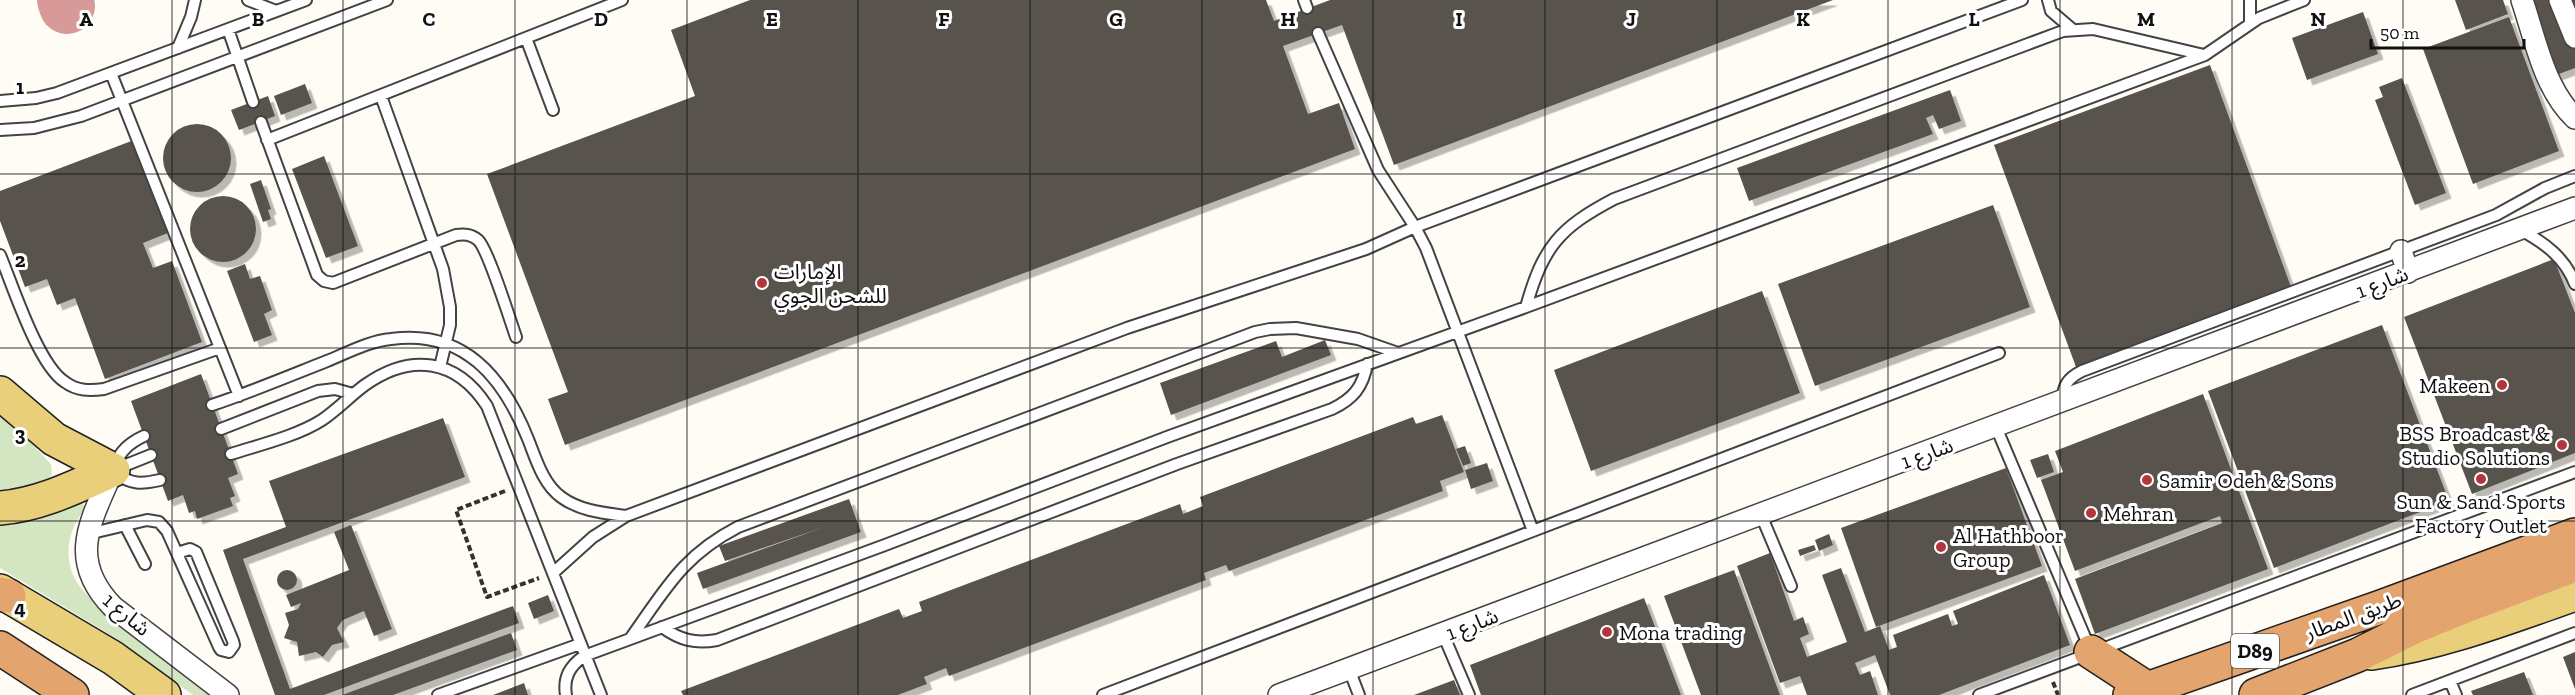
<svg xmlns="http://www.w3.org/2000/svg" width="2575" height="695" viewBox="0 0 2575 695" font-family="'Zilla Slab','Noto Sans Arabic',serif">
<defs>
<filter id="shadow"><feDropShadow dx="5.5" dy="5.5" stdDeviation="0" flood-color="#0004"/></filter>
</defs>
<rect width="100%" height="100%" fill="#fefcf5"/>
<path fill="#d4e6c1" d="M0,411L51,464L52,474L49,479L0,494Z
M81,502L86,508C67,530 62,559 78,584C87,598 103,607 116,617C149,644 184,669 218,695H193L104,631L0,568V522L59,510Z"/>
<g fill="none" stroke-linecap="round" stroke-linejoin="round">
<path stroke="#d89a98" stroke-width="56" d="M65,0L67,6"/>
</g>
<path fill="#58524e" filter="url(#shadow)" d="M750,0H1266L1274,21L1330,0H1833L1394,165L1342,25L1283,46L1308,114L1339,103L1355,149L565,445L548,399L568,392L487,174L695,96L671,30Z
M2455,0H2503L2508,14L2466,30Z
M2517,0H2575V68L2546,79Z
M2363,12L2378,54L2307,80L2292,38Z
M2509,17L2559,151L2473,184L2423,49Z
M2210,65L2291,287L2076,367L1994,145Z
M2402,78L2446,193L2415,205L2375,100L2383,97L2379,87Z
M305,84L312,103L281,115L274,96Z
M1950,90L1961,121L1939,129L1933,115L1926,118L1933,134L1749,201L1737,168Z
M268,96L275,116L239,130L231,110Z
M163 158a34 34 0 1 1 68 0a34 34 0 1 1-68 0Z
M134,140L168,233L143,243L153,268L172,261L202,342L105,379L75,298L57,305L47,279L25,287L0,221V191Z
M324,156L358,246L326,258L292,169Z
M261,180L271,209L268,210L271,219L263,222L250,184Z
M190 229a33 33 0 1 1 66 0a33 33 0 1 1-66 0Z
M1993,205L2030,307L1815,386L1778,284Z
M2554,259L2575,313V453L2472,494L2404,317Z
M245,264L250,279L260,276L272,310L264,314L272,335L254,342L227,271Z
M1762,291L1800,393L1591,471L1554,370Z
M2382,325L2449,501L2274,568L2208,391Z
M1325,340L1331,355L1171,415L1160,383L1276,341L1282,357Z
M201,374L238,474L228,478L235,496L230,498L233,506L197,519L195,511L189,513L183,495L168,501L131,401Z
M2203,394L2268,569L2095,634L2075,579L2222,523L2220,516L2075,571L2041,480L2063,472L2055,451Z
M1442,415L1464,472L1440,481L1443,491L1229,571L1226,565L1204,573L1206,580L949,676L946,668L924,677L927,684L898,695H683L681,691L899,609L903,618L922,611L919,602L1180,504L1183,514L1203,506L1200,497L1413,417L1416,424Z
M443,418L465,477L243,559L290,689L513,606L519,623L324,695H275L223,550L286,527L269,481Z
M1465,446L1471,463L1463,466L1456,449Z
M2048,454L2054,472L2037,478L2030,460Z
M1487,463L1493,481L1471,489L1465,470Z
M2006,468L2042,566L1876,627L1841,528Z
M849,499L861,532L703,589L697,573L827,526L725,561L719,546Z
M351,525L392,629L374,636L364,611L343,620L337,628L344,642L332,645L323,657L316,652L299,656L297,642L284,638L289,625L285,613L298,609L301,603L291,607L286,595L349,570L334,532Z
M1829,534L1833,545L1819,551L1815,540Z
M1814,545L1816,550L1800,556L1798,550Z
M1770,553L1794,621L1803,617L1809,634L1800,638L1807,657L1847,642L1822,575L1841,568L1865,632L1880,626L1889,650L1897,647L1893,635L1948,614L1952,626L1958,624L1953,611L2044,575L2070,645L1939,695H1890L1875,655L1855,663L1860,675L1870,671L1878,695H1807L1800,676L1780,683L1737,566Z
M1734,570L1780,695H1701L1664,596Z
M277 580a10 10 0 1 1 20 0a10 10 0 1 1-20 0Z
M548,595L554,611L534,619L528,603Z
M1644,598L1681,695H1481L1470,665Z
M511,633L517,650L393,695H342Z
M2575,652V689L2563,657Z
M2524,672L2533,695H2473L2471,691Z
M1454,680L1460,695H1414Z
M524,683L528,695H493Z"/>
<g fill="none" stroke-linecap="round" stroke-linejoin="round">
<g stroke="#434343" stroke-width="14">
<path id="lane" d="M248,0L276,11
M1304,0L1307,8
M2048,0L2051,11L2072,29
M2250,23V0
M228,29L253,102
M1318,33L1378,170L1415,227L1426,248L1533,531
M526,38L553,110
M178,48L191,17L195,0
M111,73L239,396
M381,96L443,269L450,307V325L440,367
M0,101L36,98L57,93L306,0
M261,122L317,275L324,281L333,283L456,235C464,234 471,234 478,240C488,249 510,320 516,337
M0,130L34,128L81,116L387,0
M267,140L622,0
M2521,230C2545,243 2565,258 2575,284
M0,255C13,286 38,365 65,382C77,391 90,391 104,389L220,348
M1526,307C1543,247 1559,228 1614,199L2028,44L2063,31L2093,29L2204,55
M2063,402C2062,386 2068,378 2082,371L2496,215L2545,188L2575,176
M212,405C251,392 289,376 327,361C347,353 369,341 391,339C464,329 503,377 528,439C536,459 543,484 561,497C580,511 604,513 626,516
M1996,427L2090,649
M221,429L318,391L335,389L353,394
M231,454C259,445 297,436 322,420C337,410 350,396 365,385C410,353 456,358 487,406L601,695
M114,467C120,451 129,443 144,436
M116,469L151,455
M116,473C131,485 142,484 160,480
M1761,515L1791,586
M125,525L145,564
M88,534L147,520L159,522L167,531L219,647L221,650L229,652L234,645L233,641L196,552L190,549L177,553
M553,573L593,537L626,516L1127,328L1366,249L1415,227L2022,0
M662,627C680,640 695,644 717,640L1177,464L1332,409C1353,399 1363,387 1367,364
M1443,634L1469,695
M630,639C665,590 682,556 738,527L1255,332L1270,329L1296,328L1358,339L1398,353
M1349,669L1359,695
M2450,681L2456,695
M438,695L580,644
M566,695C563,677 570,666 584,656L885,545L1167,437L1526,307L2205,55L2259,18L2304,0
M1103,695L1999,353
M1979,695L2575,472
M2412,695L2575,633"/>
</g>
<g stroke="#434343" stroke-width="24">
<path id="street" d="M2522,0C2535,38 2544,89 2575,118
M2560,0L2575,37
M2401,251L2408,272
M113,470C90,522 67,560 113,607L228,695
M1279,695L2575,208"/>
</g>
<g stroke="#212121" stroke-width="36">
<path id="primary" d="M0,393L54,439L113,470
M0,508C40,505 77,486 113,470
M0,591L113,658L164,695
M2372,653C2442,643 2509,617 2575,594"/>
</g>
<g stroke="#212121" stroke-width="36">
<path id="highway" d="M0,594L9,596
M0,648L72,695
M2091,652L2148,689
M2130,695L2381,607L2575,535
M2256,695L2358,655L2414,627L2468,605L2575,565"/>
</g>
<path stroke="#323232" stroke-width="4" stroke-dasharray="6 3" stroke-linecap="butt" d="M505,491L456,510L487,597L539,578
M2053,682L2058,695"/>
<use href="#lane" stroke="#fff" stroke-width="10"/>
<use href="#street" stroke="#fff" stroke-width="21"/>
<use href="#primary" stroke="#e9cf7a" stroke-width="33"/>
<use href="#highway" stroke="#e4a46d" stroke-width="33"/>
</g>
<path fill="none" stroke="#101010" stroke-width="1.5" stroke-opacity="0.55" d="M172,0V695M343,0V695M515,0V695M687,0V695M858,0V695M1030,0V695M1202,0V695M1373,0V695M1545,0V695M1717,0V695M1888,0V695M2060,0V695M2232,0V695M2403,0V695M0,174H2575M0,348H2575M0,521H2575"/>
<g fill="#b2373c" stroke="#fff" stroke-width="2">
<circle cx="762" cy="283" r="6"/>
<circle cx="2502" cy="385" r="6"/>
<circle cx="2562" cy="445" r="6"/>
<circle cx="2481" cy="479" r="6"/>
<circle cx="2147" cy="480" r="6"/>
<circle cx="2091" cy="513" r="6"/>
<circle cx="1941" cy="547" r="6"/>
<circle cx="1607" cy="632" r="6"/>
</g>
<g text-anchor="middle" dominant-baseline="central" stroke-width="6" stroke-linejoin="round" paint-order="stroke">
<rect fill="#fff" stroke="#585858" stroke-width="1.5" x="2231" y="634" width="48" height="34" rx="4.5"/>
<g font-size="20" font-weight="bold" fill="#101010">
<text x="2255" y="651">D89</text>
</g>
<g font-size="21" fill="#101010" stroke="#fff" text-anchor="start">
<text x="774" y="271">الإمارات<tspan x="774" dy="24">للشحن الجوي</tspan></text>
<text x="2490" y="385" text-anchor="end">Makeen</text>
<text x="2550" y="433" text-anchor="end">BSS Broadcast &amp;<tspan x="2550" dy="24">Studio Solutions</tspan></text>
<text x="2159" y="480">Samir Odeh &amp; Sons</text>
<text x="2481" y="501" text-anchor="middle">Sun &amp; Sand Sports<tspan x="2481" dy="24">Factory Outlet</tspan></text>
<text x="2103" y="513">Mehran</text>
<text x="1953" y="535">Al Hathboor<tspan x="1953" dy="24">Group</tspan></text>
<text x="1619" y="632">Mona trading</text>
</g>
<g font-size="21" fill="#101010" stroke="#fff">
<text transform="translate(2382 282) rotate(-21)">شارع 1</text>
<text transform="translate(1927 453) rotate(-20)">شارع 1</text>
<text transform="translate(127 614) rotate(40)">شارع 1</text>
<text transform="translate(2353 616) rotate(-20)">طريق المطار</text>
<text transform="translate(1472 624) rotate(-21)">شارع 1</text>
</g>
</g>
<g font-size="20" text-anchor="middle" font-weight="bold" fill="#101010" stroke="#fff" stroke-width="6" stroke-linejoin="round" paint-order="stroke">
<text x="86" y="26">A</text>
<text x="258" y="26">B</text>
<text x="429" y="26">C</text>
<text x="601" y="26">D</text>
<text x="772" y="26">E</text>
<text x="944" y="26">F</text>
<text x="1116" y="26">G</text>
<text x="1288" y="26">H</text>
<text x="1459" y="26">I</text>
<text x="1631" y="26">J</text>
<text x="1803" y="26">K</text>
<text x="1974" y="26">L</text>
<text x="2146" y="26">M</text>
<text x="2318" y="26">N</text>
<text x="20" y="94">1</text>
<text x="20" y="267">2</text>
<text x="20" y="441">3</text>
<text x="20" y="615">4</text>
</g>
<path d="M2371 39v9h153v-9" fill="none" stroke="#101010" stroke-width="3"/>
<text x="2380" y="39" font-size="18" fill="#101010" stroke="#ffffff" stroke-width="4.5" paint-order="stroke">50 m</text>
</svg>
